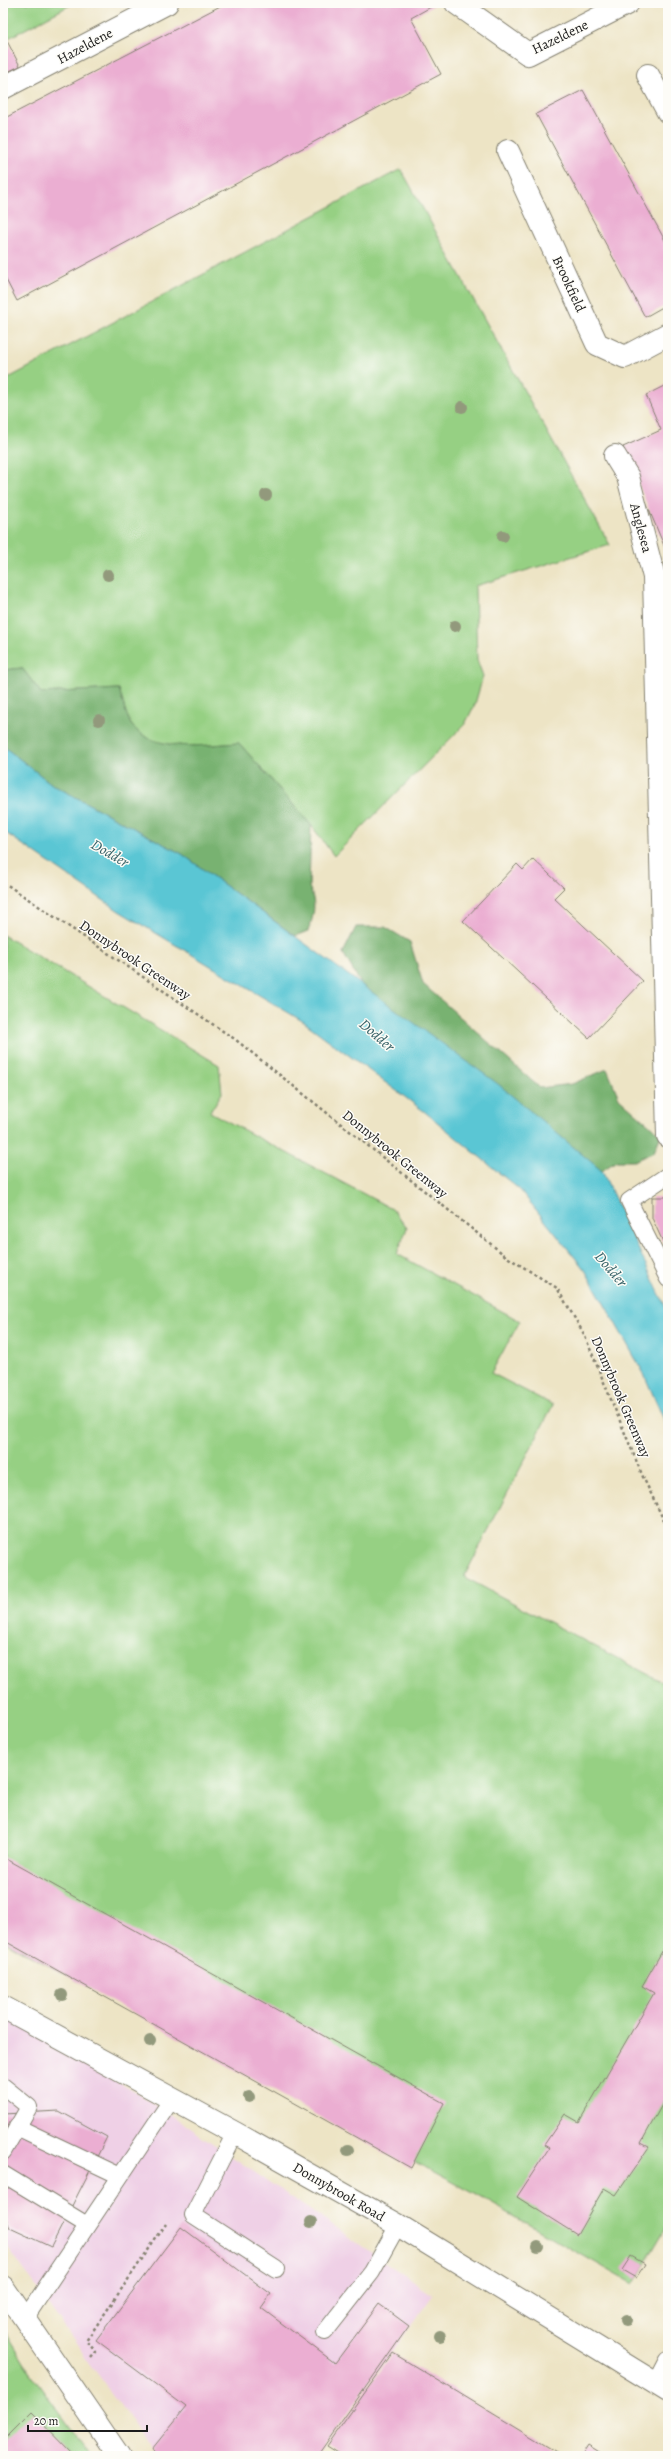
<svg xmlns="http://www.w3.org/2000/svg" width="671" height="2459" viewBox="0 0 671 2459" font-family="Alegreya,serif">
<rect width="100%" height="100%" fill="#fdfcf7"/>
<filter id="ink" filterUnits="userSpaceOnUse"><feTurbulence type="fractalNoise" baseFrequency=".025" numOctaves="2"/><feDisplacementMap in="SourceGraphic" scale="8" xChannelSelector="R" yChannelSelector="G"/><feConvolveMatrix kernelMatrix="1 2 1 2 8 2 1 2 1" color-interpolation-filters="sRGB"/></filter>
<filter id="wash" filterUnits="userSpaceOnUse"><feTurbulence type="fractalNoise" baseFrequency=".012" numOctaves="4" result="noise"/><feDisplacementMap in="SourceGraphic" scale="16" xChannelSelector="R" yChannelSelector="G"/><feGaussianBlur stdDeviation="0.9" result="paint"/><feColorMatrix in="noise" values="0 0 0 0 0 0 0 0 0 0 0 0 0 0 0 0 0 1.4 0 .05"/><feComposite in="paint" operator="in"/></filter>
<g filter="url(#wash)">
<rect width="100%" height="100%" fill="#ede4c5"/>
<path fill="#efd0e6" d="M3,2015L157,2105L433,2295L317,2456H156L72,2338L3,2240Z"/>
<path fill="#96d083" stroke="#597650" d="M3,3H74L3,41Z
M401,169L610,545L475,586L477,660L483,676L475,704L465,724L334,856L311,825L239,743C207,745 157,753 133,727C127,721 122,698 119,689L41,693L22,668L3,670V381Z
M3,935L219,1065L222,1093L210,1112L392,1209L407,1228L397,1254L520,1321L491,1373L553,1405L464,1577L668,1685V2224L633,2284L475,2194L3,1941Z
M3,2328L28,2369L91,2456H3Z"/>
<path fill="#78b271" stroke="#4a6746" d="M22,668L41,693L119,689C122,698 127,721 133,727C157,753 207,745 239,743L311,825L309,887C317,903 314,916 308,931L295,936L182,854L53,785L3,746V670Z
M356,927H385L410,942L423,984L540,1088L572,1084L607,1069L619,1098L661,1135L654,1152L634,1161H616L602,1171L584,1173L430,1046L361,984L343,953Z"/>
<path fill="#5ac6d4" stroke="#3b7178" d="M3,746L53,785L182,854L498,1084L602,1171L668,1312V1429L643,1372L585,1270L520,1190L425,1112L304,1022L119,911L3,831Z"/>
<g id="blocks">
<path fill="#ebaed2" d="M226,3H438L411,18L441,74L17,301L3,274V119Z
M6,39L20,66L3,74V41Z
M583,90L668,246V304L645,317L536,114Z
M668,384V577H667L665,548L623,447L661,430L646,395Z
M533,859L564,888L554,898L643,981L589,1038L463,921L517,864L523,870Z
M652,1197H668V1244H664L652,1218Z
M3,1857L444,2103L411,2168L3,1940Z
M668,1941V2094L641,2143L649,2147L616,2195L604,2188L577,2235L517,2197L549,2148L544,2145L565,2114L579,2122L654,1993L642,1986Z
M59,2111L107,2137L51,2247L10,2228L3,2211V2114Z
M181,2227L271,2294L261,2308L335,2363L379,2304L409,2326L317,2456H156L152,2449L186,2407L96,2340Z
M631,2256L645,2264L636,2278L622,2270Z
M393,2353L563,2456H343L327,2446Z
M32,2412L75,2456H3V2441Z
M589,2445L607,2456H582Z"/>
</g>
</g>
<g filter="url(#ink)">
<use href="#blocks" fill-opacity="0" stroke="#848070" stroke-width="1"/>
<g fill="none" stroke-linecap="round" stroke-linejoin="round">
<g stroke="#848070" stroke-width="18">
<path id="lane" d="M668,1175L629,1201L668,1279
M3,2086L29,2107L3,2152
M17,2127L120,2176
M235,2133L193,2215L276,2269
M3,2174L87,2225
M24,2320L172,2099
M325,2332L372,2272L398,2225
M656,2383L668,2360"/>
</g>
<g stroke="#848070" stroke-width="24">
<path id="street" d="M456,3L528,54L628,3
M648,75L668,112
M3,88L167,3
M508,151L597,344L625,357L668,334
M615,456L628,477L654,577L668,1136
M3,2287L119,2456"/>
</g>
<g stroke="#848070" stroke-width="24">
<path id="secondary" d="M3,2007L235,2133L398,2225L668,2391"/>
</g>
<path stroke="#848070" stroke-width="2.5" stroke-dasharray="3 3" stroke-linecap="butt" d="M3,882L236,1040L507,1257L557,1288L584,1334L643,1477L668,1529
M91,2358L96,2352L86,2341L166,2224"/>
<use href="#lane" stroke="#fff" stroke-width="16"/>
<use href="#street" stroke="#fff" stroke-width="22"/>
<use href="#secondary" stroke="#fff" stroke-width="22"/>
</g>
<g fill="#92997c">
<circle cx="462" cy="407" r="6"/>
<circle cx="266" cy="495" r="6"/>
<circle cx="503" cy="536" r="6"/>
<circle cx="108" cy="575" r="6"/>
<circle cx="455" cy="626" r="6"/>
<circle cx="99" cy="720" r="6"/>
<circle cx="62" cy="1995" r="6"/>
<circle cx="150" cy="2041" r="6"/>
<circle cx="249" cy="2097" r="6"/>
<circle cx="348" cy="2150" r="6"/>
<circle cx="311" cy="2222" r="6"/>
<circle cx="538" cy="2247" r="6"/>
<circle cx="626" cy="2320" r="6"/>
<circle cx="440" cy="2336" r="6"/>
</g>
</g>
<g text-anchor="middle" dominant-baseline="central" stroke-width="3" stroke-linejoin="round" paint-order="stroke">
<g font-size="14" fill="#1c1c1c" stroke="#fdfcf7">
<text transform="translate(560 37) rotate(-26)">Hazeldene</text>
<text transform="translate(85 46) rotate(-28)">Hazeldene</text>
<text transform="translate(569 284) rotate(65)">Brookfield</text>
<text transform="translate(641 528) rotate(75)">Anglesea</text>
<text transform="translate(135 960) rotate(34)">Donnybrook Greenway</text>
<text transform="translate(395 1154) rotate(39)">Donnybrook Greenway</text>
<text transform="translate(621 1397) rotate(67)">Donnybrook Greenway</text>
<text transform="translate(339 2192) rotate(30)">Donnybrook Road</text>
</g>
<g font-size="15" font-style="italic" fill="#356066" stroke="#fdfcf7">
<text transform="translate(110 853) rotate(30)">Dodder</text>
<text transform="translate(377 1035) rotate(41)">Dodder</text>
<text transform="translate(611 1269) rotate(50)">Dodder</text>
</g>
</g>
<rect width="671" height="2459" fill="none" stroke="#fdfcf7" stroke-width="16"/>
<path d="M28 2425v6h119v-6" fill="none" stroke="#1c1c1c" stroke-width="2"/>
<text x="34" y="2425" font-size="12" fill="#1c1c1c" stroke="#fdfcf7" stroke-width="3" paint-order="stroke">20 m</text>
</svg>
